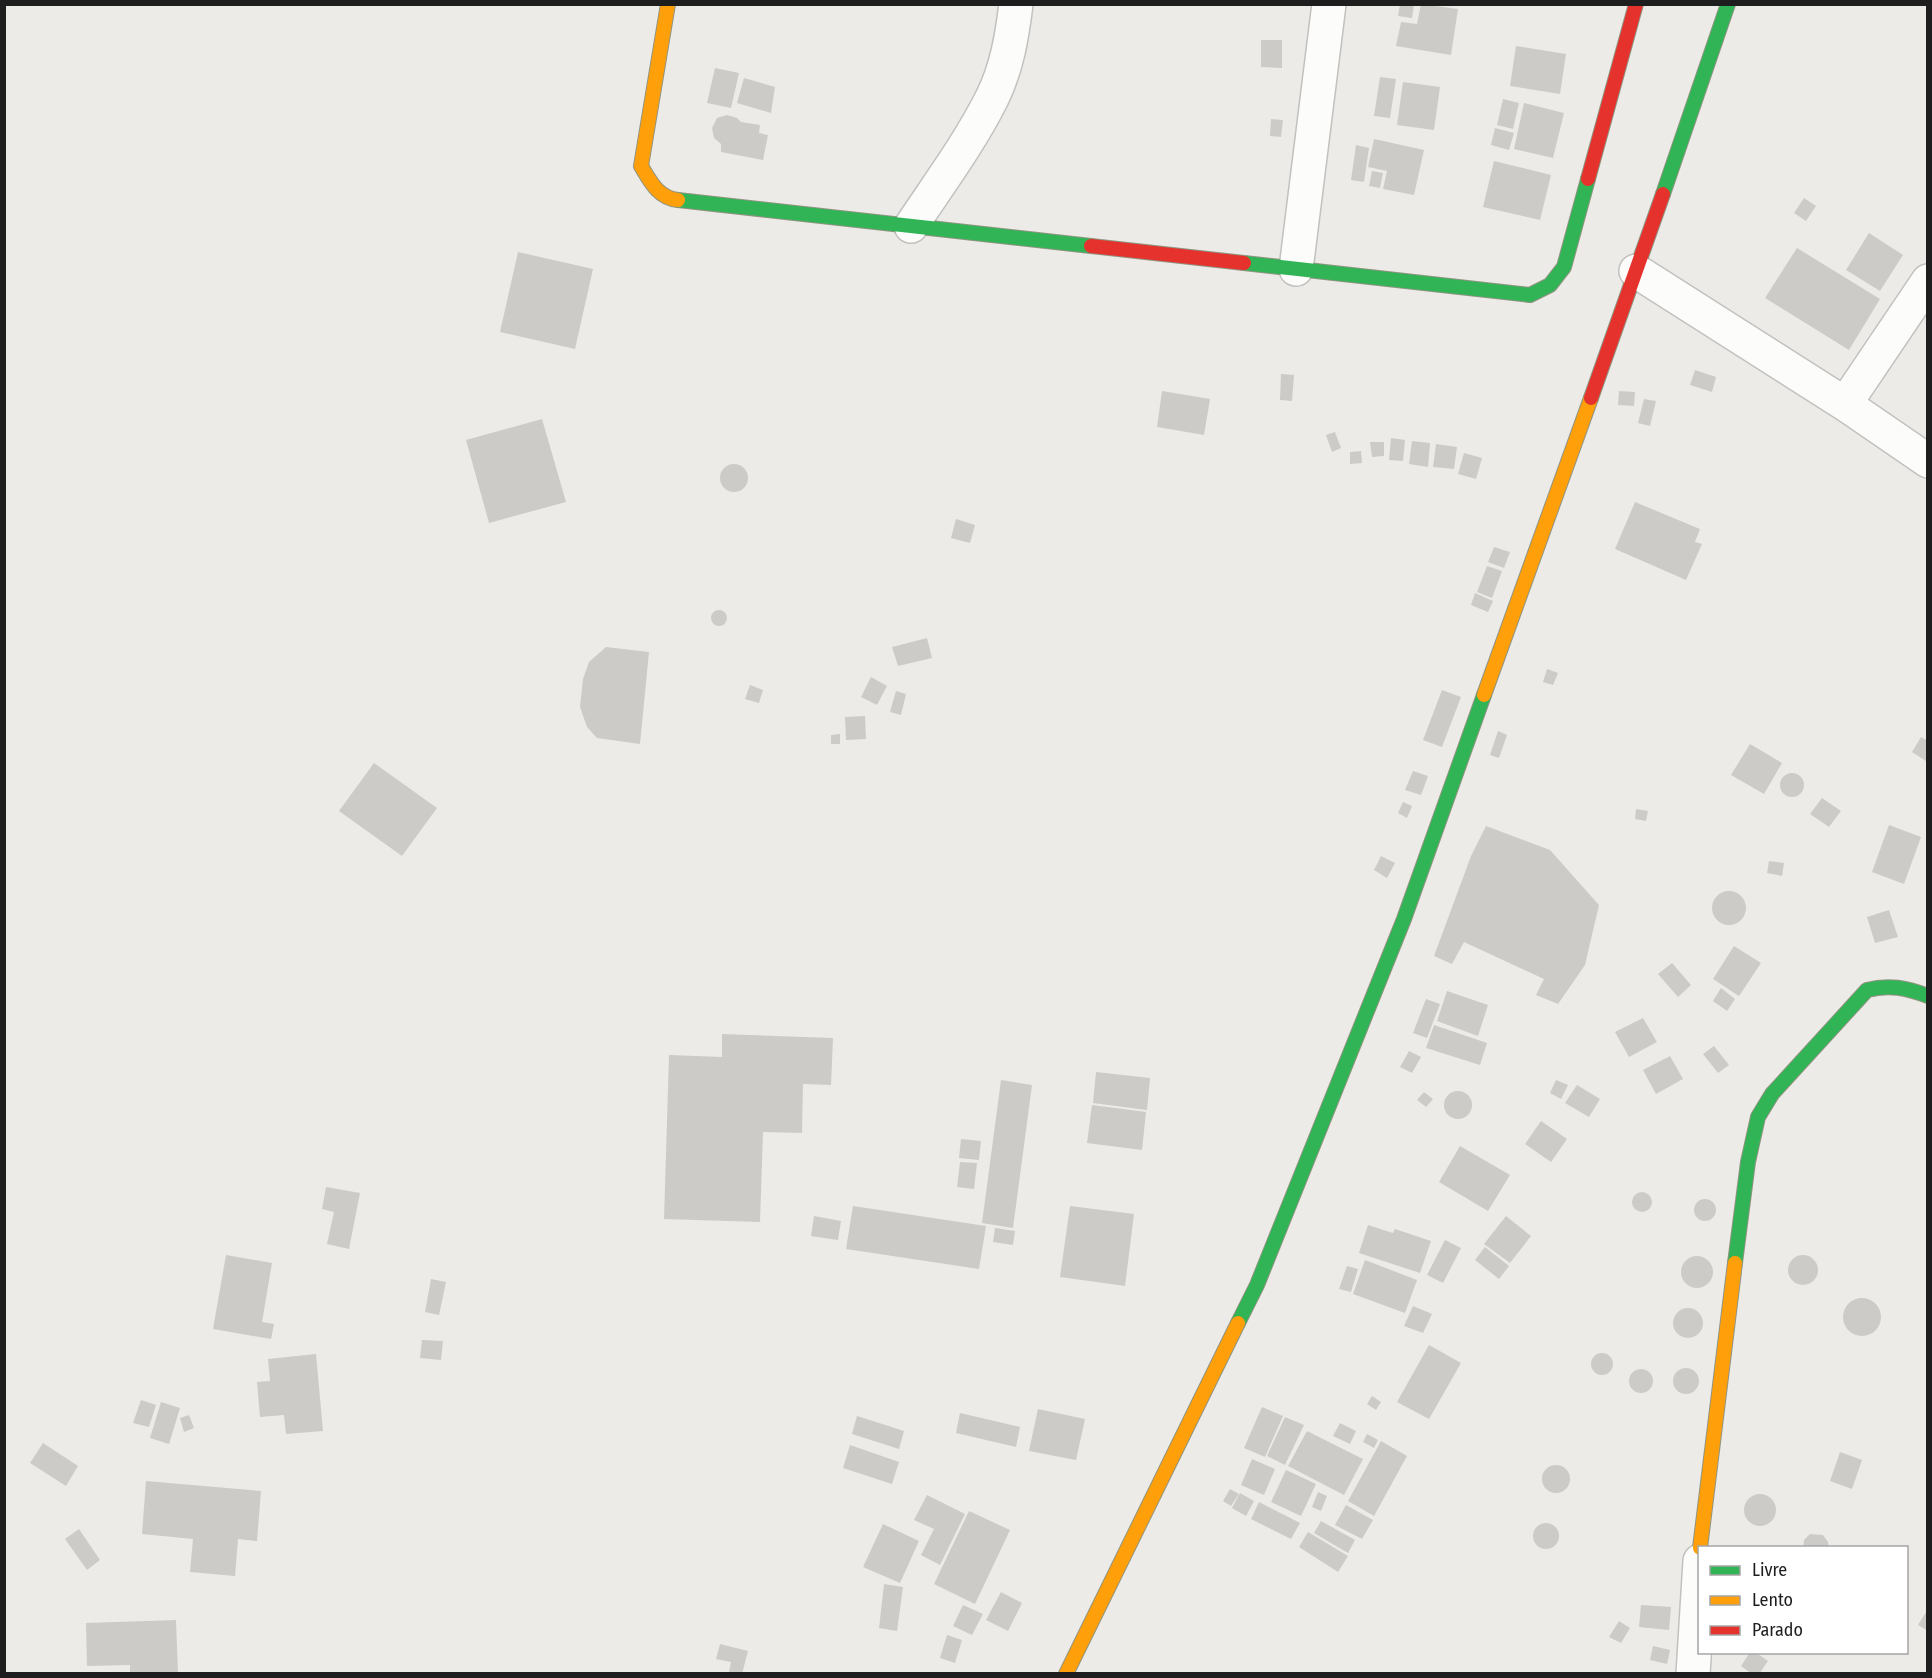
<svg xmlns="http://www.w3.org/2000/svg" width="1932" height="1678" viewBox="0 0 1932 1678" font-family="'Fira Sans Condensed',sans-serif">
<rect width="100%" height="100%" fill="#ecebe7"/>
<path fill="#cdcbc8" d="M1400,4H1414L1412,18L1398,16Z
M1421,4L1458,9L1451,55L1396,46L1401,22L1417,24Z
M1261,40H1282V68L1261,67Z
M1516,46L1566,54L1560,94L1510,86Z
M715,68L739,73L731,108L707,103Z
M1380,77L1396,79L1390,118L1374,116Z
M744,78L775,87L771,113L737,103Z
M1403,82L1440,87L1434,130L1397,125Z
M1503,99L1519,103L1513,129L1497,125Z
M1524,103L1564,113L1553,158L1514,149Z
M727,115L737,118L741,122L760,125L759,133L768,135L763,160L721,152V144L714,138L712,128L717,118Z
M1271,119L1283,120L1281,137L1270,136Z
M1495,128L1514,133L1509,150L1491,145Z
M1374,139L1424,150L1414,195L1383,189L1387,171L1368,167Z
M1356,145L1369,148L1364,182L1351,180Z
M1494,161L1551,175L1540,220L1483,207Z
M1372,171L1383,173L1380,188L1369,186Z
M1804,198L1816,206L1806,221L1794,213Z
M1869,233L1903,255L1880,291L1846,270Z
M1797,248L1880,299L1849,350L1765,298Z
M518,252L593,269L575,349L500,332Z
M1695,370L1716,377L1712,392L1690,385Z
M1281,374L1294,375L1292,401L1280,400Z
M1162,391L1210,399L1204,435L1157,427Z
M1619,391L1635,392L1634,406L1618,405Z
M1644,399L1656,401L1650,426L1638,423Z
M542,419L566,502L489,523L466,440Z
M1335,432L1341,448L1332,452L1326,435Z
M1391,438L1405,440L1403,461L1389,460Z
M1412,441L1430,443L1428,467L1409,464Z
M1370,442H1384V456L1372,457Z
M1436,444L1457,447L1454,469L1433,467Z
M1361,451L1362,463L1350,464V452Z
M1464,453L1482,458L1476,479L1458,474Z
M720 478a14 14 0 1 1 28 0a14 14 0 1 1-28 0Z
M1635,502L1700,529L1695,542L1702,544L1686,580L1615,549Z
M956,519L975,525L970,543L951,538Z
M1494,547L1510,552L1504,568L1488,562Z
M1487,566L1502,571L1492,598L1477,592Z
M1475,593L1493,601L1488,612L1471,605Z
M711 618a8 8 0 1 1 16 0a8 8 0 1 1-16 0Z
M927,638L932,658L898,666L892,647Z
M606,647L649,652L640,744L597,738L587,727L580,707L583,679L589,662Z
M1547,669L1558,673L1553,685L1543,682Z
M871,677L887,686L877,705L861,697Z
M750,685L763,690L759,703L745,699Z
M1442,690L1461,697L1442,747L1423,740Z
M896,691L906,694L901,715L890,712Z
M865,716L866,739L846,740L845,717Z
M1498,731L1507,735L1499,758L1490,755Z
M840,734V744H831V735Z
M1921,737L1928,741L1926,761L1912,752Z
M1750,744L1782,763L1764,794L1731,775Z
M374,763L437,808L402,856L339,811Z
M1413,771L1428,776L1421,795L1405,790Z
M1780 785a12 12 0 1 1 24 0a12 12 0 1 1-24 0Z
M1822,798L1841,811L1829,827L1810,814Z
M1403,802L1412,806L1407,818L1398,813Z
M1636,809L1648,811L1646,821L1635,819Z
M1889,825L1921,837L1904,884L1872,872Z
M1486,826L1550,850L1599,905L1585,965L1558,1004L1536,995L1544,979L1464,942L1452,964L1434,956L1471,856Z
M1381,856L1395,863L1387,878L1374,870Z
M1769,861L1784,863L1782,876L1767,873Z
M1712 908a17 17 0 1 1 34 0a17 17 0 1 1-34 0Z
M1889,910L1898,937L1875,943L1867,917Z
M1734,946L1761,963L1739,996L1713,979Z
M1672,963L1691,985L1678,997L1658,974Z
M1721,988L1735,999L1727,1011L1713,1001Z
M1447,991L1488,1005L1478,1036L1437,1021Z
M1426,999L1440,1004L1427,1038L1413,1033Z
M1643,1018L1657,1042L1629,1057L1615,1032Z
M1434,1025L1487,1043L1480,1065L1426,1048Z
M722,1034L833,1038L831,1085L803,1084L802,1133L763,1132L760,1222L664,1219L669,1055L722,1057Z
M1714,1046L1729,1065L1718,1073L1703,1054Z
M1409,1051L1421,1057L1412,1073L1400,1067Z
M1670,1056L1683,1079L1656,1094L1643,1070Z
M1096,1072L1150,1078L1147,1110L1093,1103Z
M1001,1080L1032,1085L1013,1228L982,1223Z
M1556,1080L1568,1085L1561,1099L1550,1093Z
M1577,1085L1600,1099L1589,1117L1565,1103Z
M1444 1105a14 14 0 1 1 28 0a14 14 0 1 1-28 0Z
M1424,1092L1433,1099L1426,1107L1417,1100Z
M1092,1105L1146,1112L1142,1150L1087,1143Z
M1541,1121L1567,1139L1551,1162L1525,1144Z
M961,1139L981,1141L979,1160L959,1158Z
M1460,1146L1510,1175L1488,1211L1439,1182Z
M960,1162L977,1163L974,1189L957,1187Z
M326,1187L360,1193L349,1249L327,1244L334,1212L322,1209Z
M1632 1202a10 10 0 1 1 20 0a10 10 0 1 1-20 0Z
M1694 1210a11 11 0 1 1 22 0a11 11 0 1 1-22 0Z
M853,1206L986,1226L979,1269L846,1249Z
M1070,1206L1134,1214L1125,1286L1060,1277Z
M814,1216L841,1221L838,1240L811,1236Z
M1506,1216L1531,1236L1510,1263L1484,1244Z
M1368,1225L1393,1233L1395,1229L1431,1241L1420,1273L1359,1253Z
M995,1228L1015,1231L1013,1245L993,1242Z
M1445,1240L1461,1248L1443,1283L1427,1275Z
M1485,1247L1509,1266L1499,1279L1475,1260Z
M1788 1270a15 15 0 1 1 30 0a15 15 0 1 1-30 0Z
M226,1255L272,1263L262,1322L274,1324L271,1339L213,1329Z
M1681 1272a16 16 0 1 1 32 0a16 16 0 1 1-32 0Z
M1365,1260L1417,1280L1405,1313L1353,1294Z
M1347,1266L1358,1269L1351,1292L1339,1289Z
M431,1279L446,1282L439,1315L425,1312Z
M1843 1317a19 19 0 1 1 38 0a19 19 0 1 1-38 0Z
M1413,1306L1432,1314L1423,1333L1404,1326Z
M1673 1323a15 15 0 1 1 30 0a15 15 0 1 1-30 0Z
M422,1340L443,1341L441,1360L420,1358Z
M1429,1345L1461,1363L1429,1419L1397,1402Z
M1591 1364a11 11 0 1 1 22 0a11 11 0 1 1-22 0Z
M316,1354L323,1431L286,1434L284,1415L260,1417L257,1382L270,1381L268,1359Z
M1673 1381a13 13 0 1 1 26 0a13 13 0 1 1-26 0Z
M1629 1381a12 12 0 1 1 24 0a12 12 0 1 1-24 0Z
M1372,1396L1381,1402L1376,1410L1367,1404Z
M141,1400L156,1405L149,1427L133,1423Z
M161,1402L180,1408L169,1444L150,1438Z
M1262,1407L1283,1416L1265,1457L1244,1448Z
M1038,1409L1085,1419L1076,1460L1029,1451Z
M960,1413L1020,1427L1016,1447L956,1433Z
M189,1415L194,1428L184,1432L180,1418Z
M857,1416L904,1431L899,1449L852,1434Z
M1285,1417L1304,1425L1285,1465L1267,1456Z
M1340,1423L1356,1431L1350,1444L1333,1436Z
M1307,1431L1363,1459L1344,1495L1288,1466Z
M1367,1434L1378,1440L1374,1448L1363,1442Z
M1381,1441L1407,1456L1374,1516L1348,1501Z
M43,1443L78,1466L66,1486L30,1463Z
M850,1445L899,1462L892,1484L843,1468Z
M1840,1452L1862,1460L1852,1489L1830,1481Z
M1252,1459L1275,1469L1264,1495L1241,1485Z
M1542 1479a14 14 0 1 1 28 0a14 14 0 1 1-28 0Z
M1286,1470L1316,1484L1301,1516L1271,1502Z
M146,1481L261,1491L257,1541L238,1539L235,1576L190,1572L193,1539L142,1534Z
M1230,1489L1239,1494L1231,1506L1223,1501Z
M1318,1492L1327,1496L1321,1511L1312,1507Z
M1240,1493L1254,1501L1246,1516L1232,1508Z
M1744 1510a16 16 0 1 1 32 0a16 16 0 1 1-32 0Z
M927,1495L965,1514L940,1565L921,1555L934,1529L914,1520Z
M1259,1502L1300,1523L1291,1539L1251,1519Z
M1346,1505L1373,1520L1362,1539L1335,1525Z
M969,1511L1010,1530L975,1604L934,1584Z
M1321,1521L1355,1540L1348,1553L1314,1533Z
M1533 1536a13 13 0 1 1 26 0a13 13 0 1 1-26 0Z
M883,1524L919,1541L900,1583L863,1567Z
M79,1529L100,1560L87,1570L65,1539Z
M1308,1532L1348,1556L1338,1572L1299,1547Z
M1810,1534L1823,1535L1828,1542L1829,1548H1803L1804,1540Z
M884,1584L903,1587L897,1631L879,1628Z
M1001,1592L1022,1603L1008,1631L986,1620Z
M963,1605L983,1614L972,1635L953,1626Z
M1641,1605L1671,1607L1669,1630L1639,1627Z
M1928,1609V1631L1918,1625Z
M176,1620L178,1674H130V1665L87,1666L86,1623Z
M1619,1621L1630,1628L1621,1643L1609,1637Z
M947,1635L962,1640L955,1663L940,1658Z
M720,1644L748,1651L742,1674L729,1672L731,1662L716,1659Z
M1653,1646L1670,1650L1667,1664L1650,1660Z
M1750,1652H1755L1768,1661L1759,1674H1752L1741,1666Z"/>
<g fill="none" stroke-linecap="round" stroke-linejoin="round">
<g stroke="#c2c1bf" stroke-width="36">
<path id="street" d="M911,226C939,184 970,142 992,98C1007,68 1012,36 1016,4
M1296,269L1329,4
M1636,271L1845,404L1928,461
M1845,404L1928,281
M1693,1674L1700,1561"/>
</g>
<g stroke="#909481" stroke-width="16">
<path id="fast" d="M1663,194L1728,4
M678,200L1091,246
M1244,263L1530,295L1550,285L1564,267L1588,179
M1735,1263L1748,1162L1758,1117L1772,1094L1867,990C1889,984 1907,988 1928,996
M1238,1323L1257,1285L1404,919L1484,695"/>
</g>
<g stroke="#909481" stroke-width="16">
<path id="slow" d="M668,4L641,166C650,181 658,198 678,200
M1484,695L1591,398
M1700,1548L1735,1263
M1066,1674L1238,1323"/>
</g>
<g stroke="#909481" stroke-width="16">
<path id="jam" d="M1588,179L1636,4
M1091,246L1244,263
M1591,398L1663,194"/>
</g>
<use href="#street" stroke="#fcfcfb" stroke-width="33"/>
<use href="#fast" stroke="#30b455" stroke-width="14"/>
<use href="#slow" stroke="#ff9f0a" stroke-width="14"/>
<use href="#jam" stroke="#e5322d" stroke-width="14"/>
</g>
<rect width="1932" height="1678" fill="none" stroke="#1e1e1e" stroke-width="12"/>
<rect x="1698" y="1546" width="210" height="108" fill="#ffffff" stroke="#a5a5a5" stroke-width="1.5"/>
<rect x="1710" y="1566" width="30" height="9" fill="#30b455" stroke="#a5a5a5" stroke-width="1.5"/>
<text x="1752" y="1576" font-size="18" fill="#1e1e1e">Livre</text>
<rect x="1710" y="1596" width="30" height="9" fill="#ff9f0a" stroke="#a5a5a5" stroke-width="1.5"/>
<text x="1752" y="1606" font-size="18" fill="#1e1e1e">Lento</text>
<rect x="1710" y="1626" width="30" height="9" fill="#e5322d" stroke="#a5a5a5" stroke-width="1.5"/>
<text x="1752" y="1636" font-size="18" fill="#1e1e1e">Parado</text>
</svg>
